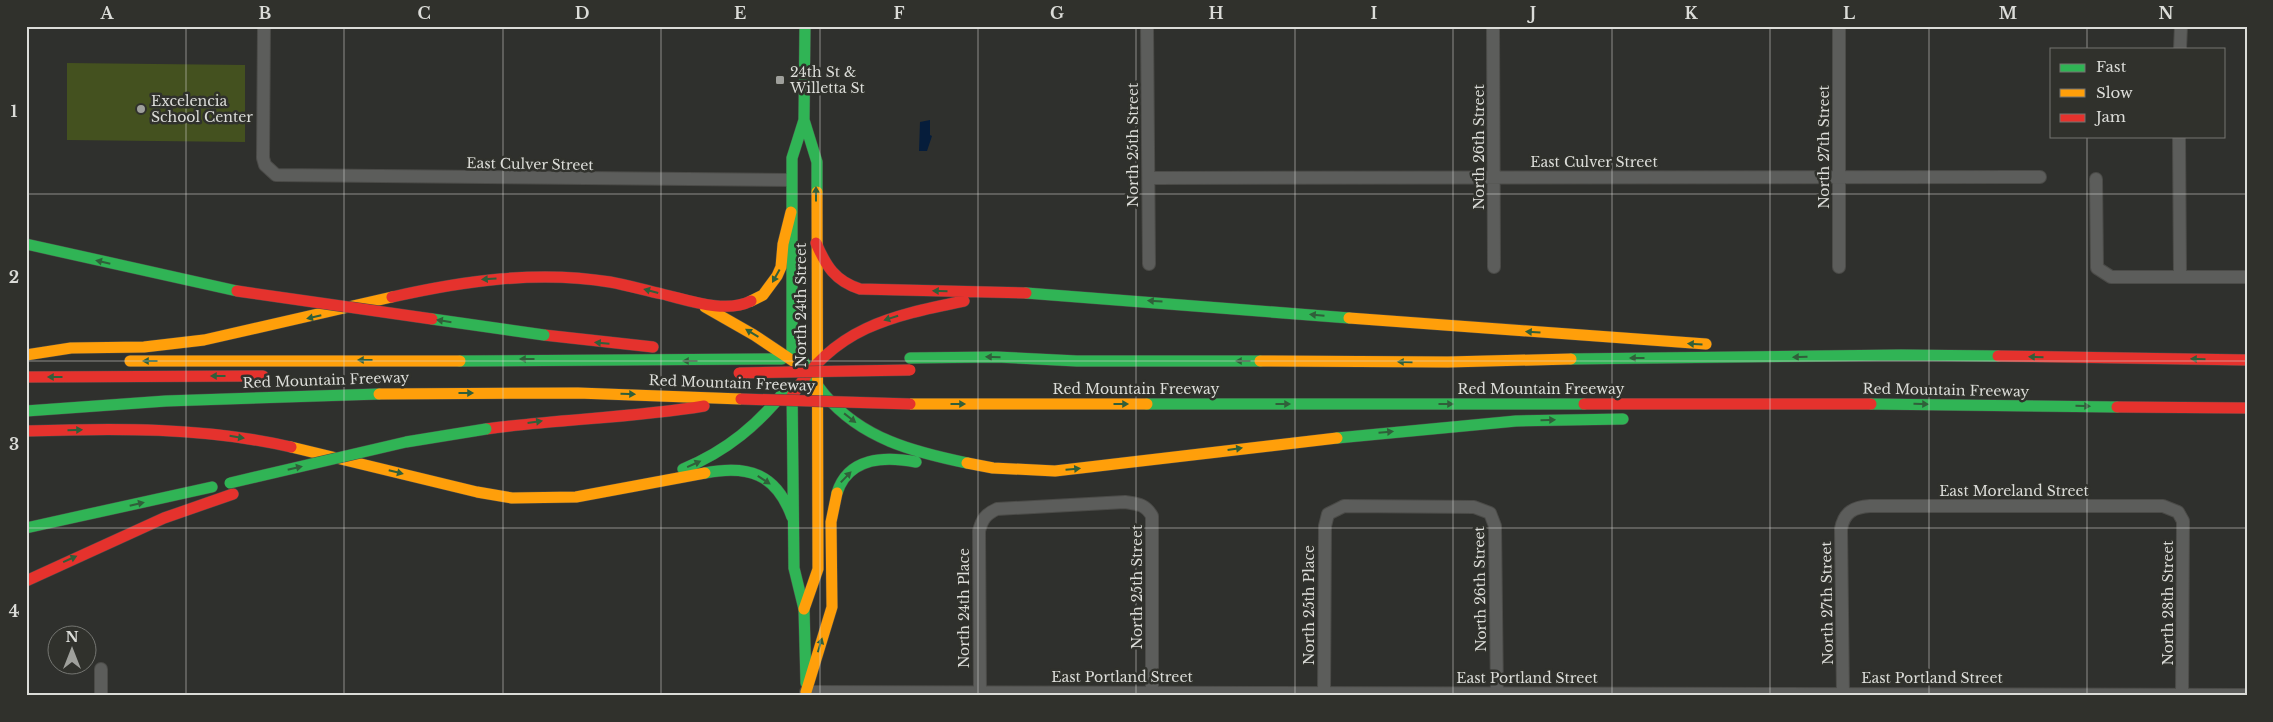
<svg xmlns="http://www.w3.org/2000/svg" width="2273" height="722" viewBox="0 0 2273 722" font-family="'Libre Baskerville',serif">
<rect width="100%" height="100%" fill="#2f302d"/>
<path fill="#44511f" d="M67,63L245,65V142L67,140Z"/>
<path fill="#061d3b" d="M930,120V135L932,136L927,151H919L920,122Z"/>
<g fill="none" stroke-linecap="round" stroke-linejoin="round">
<g stroke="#4b4b48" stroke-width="14">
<path id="street" d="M264,26L263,158L265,165L276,175L791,180
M1147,26L1149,264
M1493,26L1494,267
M2180,49L2181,26
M2179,136L2180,277
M1149,178L2040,177
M2096,179L2097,268L2111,277H2247
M1839,267V26
M806,692L2247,695
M101,696V669
M980,696L979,531C982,519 986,514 997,509L1125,502C1138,504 1145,504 1152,516V696
M1324,696L1325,526L1328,514L1344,506L1474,507L1490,513L1495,526L1497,696
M1843,696L1841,529C1844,512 1854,507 1870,506H2163L2178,512L2183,521L2182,696"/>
</g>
<g stroke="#4b4b48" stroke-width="12">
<path id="fast" d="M805,26L804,120L817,162V192
M26,244L237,291
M1026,293L1349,318
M792,339C802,358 811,379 825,395C862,439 914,452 967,463
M792,352V158L804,120
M910,358L996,357L1077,361H1260
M1571,359L1901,355L1998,356
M460,361L782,359
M792,388L794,568L804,609L806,683
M1147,404H1584
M1871,404L2117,407
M26,411L166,401L379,394
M1337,438L1516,421L1623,419
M683,469C727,451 759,424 788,387
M705,473C748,465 776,473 792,517
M837,493C848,457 885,456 916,462
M26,528L212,487"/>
</g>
<g stroke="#4b4b48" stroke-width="12">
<path id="slow" d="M751,301L763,295L777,276L781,267L783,244L791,212
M705,307L754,335L793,361
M1349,318L1706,344
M26,355L71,348L144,347L204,340L392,297
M130,361H460
M1260,361L1448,362L1571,359
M379,394L578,393L741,399
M910,404H1147
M291,447L477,492L512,498L576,497L705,473
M967,463L993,468L1055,471L1337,438
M804,609L818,569L817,192
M806,692L832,607L831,522L837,493"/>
</g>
<g stroke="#4b4b48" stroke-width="12">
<path id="jam" d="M816,243C826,266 835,281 860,289L1026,293
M392,297C463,281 537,270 610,282C627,285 644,290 662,294C688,300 725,314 751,301
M544,335L653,347
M1998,356L2247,360
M26,377L263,376
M792,396C834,328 890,316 964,301
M1584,404H1871
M2117,407L2247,408
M486,429C558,419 632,418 704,406
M26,431C114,428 204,427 291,447
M26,581L164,518L233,494"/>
</g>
<use href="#street" stroke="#5c5d5b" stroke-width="12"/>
<use href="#fast" stroke="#30b455" stroke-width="11"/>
<use href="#slow" stroke="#ff9f0a" stroke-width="11"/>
<use href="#jam" stroke="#e5322d" stroke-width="11"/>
<g stroke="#4b4b48" stroke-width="12" stroke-linecap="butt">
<path id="fast-bridge" d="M432,319L544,335
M230,483L406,442L486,429"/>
</g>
<g stroke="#4b4b48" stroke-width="12" stroke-linecap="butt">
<path id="jam-bridge" d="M237,291L432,319
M739,373L910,370
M741,399L910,404"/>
</g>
<use href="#fast-bridge" stroke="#30b455" stroke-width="11"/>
<use href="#jam-bridge" stroke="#e5322d" stroke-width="11"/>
</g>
<defs><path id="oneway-solid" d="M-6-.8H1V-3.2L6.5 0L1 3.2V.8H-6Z" transform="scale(1.25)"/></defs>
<g fill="#305f3a">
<use href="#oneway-solid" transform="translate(816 194) rotate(-90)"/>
<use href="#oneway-solid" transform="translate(103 262) rotate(-167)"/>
<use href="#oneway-solid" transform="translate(776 276) rotate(119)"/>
<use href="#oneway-solid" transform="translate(489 279) rotate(176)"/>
<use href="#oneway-solid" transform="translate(651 291) rotate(-165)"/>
<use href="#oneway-solid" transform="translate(940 291) rotate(-178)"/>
<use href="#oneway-solid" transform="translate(1155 301) rotate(-176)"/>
<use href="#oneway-solid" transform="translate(1317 315) rotate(-175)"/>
<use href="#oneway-solid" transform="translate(314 317) rotate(167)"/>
<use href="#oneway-solid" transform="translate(891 318) rotate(162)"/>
<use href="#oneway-solid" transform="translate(444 321) rotate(-171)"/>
<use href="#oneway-solid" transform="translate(1533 332) rotate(-176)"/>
<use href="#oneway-solid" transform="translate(752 333) rotate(-149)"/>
<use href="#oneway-solid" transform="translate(602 343) rotate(-175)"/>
<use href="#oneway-solid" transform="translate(1695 344) rotate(-177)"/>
<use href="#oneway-solid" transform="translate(993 357) rotate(-179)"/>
<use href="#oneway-solid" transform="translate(1800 357) rotate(179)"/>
<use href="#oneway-solid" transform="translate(2036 357) rotate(-179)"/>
<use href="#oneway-solid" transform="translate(1637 358) rotate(180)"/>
<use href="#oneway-solid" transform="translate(527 359) rotate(-180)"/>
<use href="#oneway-solid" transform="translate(2198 359) rotate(-179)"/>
<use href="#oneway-solid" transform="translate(365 360) rotate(180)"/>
<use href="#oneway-solid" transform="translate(150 361) rotate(180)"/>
<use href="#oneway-solid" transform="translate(690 361) rotate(-180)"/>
<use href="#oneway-solid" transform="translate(1243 361) rotate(180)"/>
<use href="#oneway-solid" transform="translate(1405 362) rotate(-179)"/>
<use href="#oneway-solid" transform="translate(218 376) rotate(180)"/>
<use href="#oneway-solid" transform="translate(55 377) rotate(180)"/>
<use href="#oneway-solid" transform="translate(466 393)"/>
<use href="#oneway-solid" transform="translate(628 394) rotate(1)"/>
<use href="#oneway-solid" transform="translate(958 404)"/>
<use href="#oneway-solid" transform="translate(1121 404)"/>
<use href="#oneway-solid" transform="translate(1283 404)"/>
<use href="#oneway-solid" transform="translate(1446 404)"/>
<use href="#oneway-solid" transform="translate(1921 404) rotate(1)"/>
<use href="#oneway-solid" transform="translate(2083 406) rotate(1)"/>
<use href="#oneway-solid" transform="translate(850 418) rotate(38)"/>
<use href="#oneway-solid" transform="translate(1548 420) rotate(-1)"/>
<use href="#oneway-solid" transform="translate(535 422) rotate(-8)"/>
<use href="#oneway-solid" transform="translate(75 430) rotate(-1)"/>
<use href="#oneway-solid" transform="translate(1386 432) rotate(-5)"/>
<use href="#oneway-solid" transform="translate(237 437) rotate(9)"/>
<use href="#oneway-solid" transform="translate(1235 449) rotate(-8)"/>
<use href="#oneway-solid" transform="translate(694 464) rotate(-24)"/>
<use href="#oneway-solid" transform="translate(295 468) rotate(-13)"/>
<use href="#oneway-solid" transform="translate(1073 469) rotate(-5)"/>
<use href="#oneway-solid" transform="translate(396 472) rotate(14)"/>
<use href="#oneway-solid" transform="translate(846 477) rotate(-46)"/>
<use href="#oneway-solid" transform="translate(764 480) rotate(33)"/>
<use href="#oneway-solid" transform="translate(137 504) rotate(-13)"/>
<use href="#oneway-solid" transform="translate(70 559) rotate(-24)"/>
<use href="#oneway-solid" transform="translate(820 645) rotate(-73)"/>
</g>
<path fill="none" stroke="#dbdcd8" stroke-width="1" stroke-opacity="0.55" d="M186,26V696M344,26V696M503,26V696M661,26V696M820,26V696M978,26V696M1136,26V696M1295,26V696M1453,26V696M1612,26V696M1770,26V696M1929,26V696M2087,26V49M2087,136V696M26,194H2247M26,361H2247M26,528H2247"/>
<g fill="#9fa09c" stroke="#30312c" stroke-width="2">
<rect x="775" y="75" width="10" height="10" rx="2.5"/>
<circle cx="141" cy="109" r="5"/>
</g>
<g text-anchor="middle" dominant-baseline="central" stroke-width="5" stroke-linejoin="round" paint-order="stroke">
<g font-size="14" fill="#dbdcd8" stroke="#30312c" text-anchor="start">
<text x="790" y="72">24th St &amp;<tspan x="790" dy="16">Willetta St</tspan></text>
<text x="151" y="101">Excelencia<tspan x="151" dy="16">School Center</tspan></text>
</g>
<g font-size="14" fill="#dbdcd8" stroke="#30312c">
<text transform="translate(1133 145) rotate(-90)">North 25th Street</text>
<text transform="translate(1479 147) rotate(-90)">North 26th Street</text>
<text transform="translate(1824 147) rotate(-90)">North 27th Street</text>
<text x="1594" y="162">East Culver Street</text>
<text transform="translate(530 164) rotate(1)">East Culver Street</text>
<text transform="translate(801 305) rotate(-90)">North 24th Street</text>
<text transform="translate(326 380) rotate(-2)">Red Mountain Freeway</text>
<text transform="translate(732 383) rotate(2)">Red Mountain Freeway</text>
<text x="1136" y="389">Red Mountain Freeway</text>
<text x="1541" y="389">Red Mountain Freeway</text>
<text transform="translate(1946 390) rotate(1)">Red Mountain Freeway</text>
<text x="2014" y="491">East Moreland Street</text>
<text transform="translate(1137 587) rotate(-90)">North 25th Street</text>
<text transform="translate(1480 589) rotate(-91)">North 26th Street</text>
<text transform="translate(1827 603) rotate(-91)">North 27th Street</text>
<text transform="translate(2168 603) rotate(-90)">North 28th Street</text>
<text transform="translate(1309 605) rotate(-90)">North 25th Place</text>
<text transform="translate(964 608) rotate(-90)">North 24th Place</text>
<text x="1122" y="677">East Portland Street</text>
<text x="1527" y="678">East Portland Street</text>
<text x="1932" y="678">East Portland Street</text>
</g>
</g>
<rect width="2273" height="722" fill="none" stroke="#30312c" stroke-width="55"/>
<rect x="2050" y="48" width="175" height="90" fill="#30312c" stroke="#747571"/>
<rect x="2060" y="64" width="25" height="8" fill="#30b455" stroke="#747571"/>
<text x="2096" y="72" font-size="15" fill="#dbdcd8">Fast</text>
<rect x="2060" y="89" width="25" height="8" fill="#ff9f0a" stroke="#747571"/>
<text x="2096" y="98" font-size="15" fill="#dbdcd8">Slow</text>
<rect x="2060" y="114" width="25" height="8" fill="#e5322d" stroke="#747571"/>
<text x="2096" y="122" font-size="15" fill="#dbdcd8">Jam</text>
<g transform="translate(72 650)"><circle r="24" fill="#30312c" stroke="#747571"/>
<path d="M0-4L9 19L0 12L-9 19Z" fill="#9fa09c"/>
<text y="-8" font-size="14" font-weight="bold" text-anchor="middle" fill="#dbdcd8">N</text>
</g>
<rect x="28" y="28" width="2218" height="666" fill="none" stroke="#dbdcd8" stroke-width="2"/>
<g font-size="16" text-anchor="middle" font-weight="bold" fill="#dbdcd8">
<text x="107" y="19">A</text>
<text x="265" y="19">B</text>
<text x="424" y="19">C</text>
<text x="582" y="19">D</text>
<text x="740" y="19">E</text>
<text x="899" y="19">F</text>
<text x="1057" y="19">G</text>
<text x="1216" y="19">H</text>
<text x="1374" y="19">I</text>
<text x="1533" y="19">J</text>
<text x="1691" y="19">K</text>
<text x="1849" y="19">L</text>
<text x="2008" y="19">M</text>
<text x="2166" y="19">N</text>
<text x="14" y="117">1</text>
<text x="14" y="283">2</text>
<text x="14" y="450">3</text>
<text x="14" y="617">4</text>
</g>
</svg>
